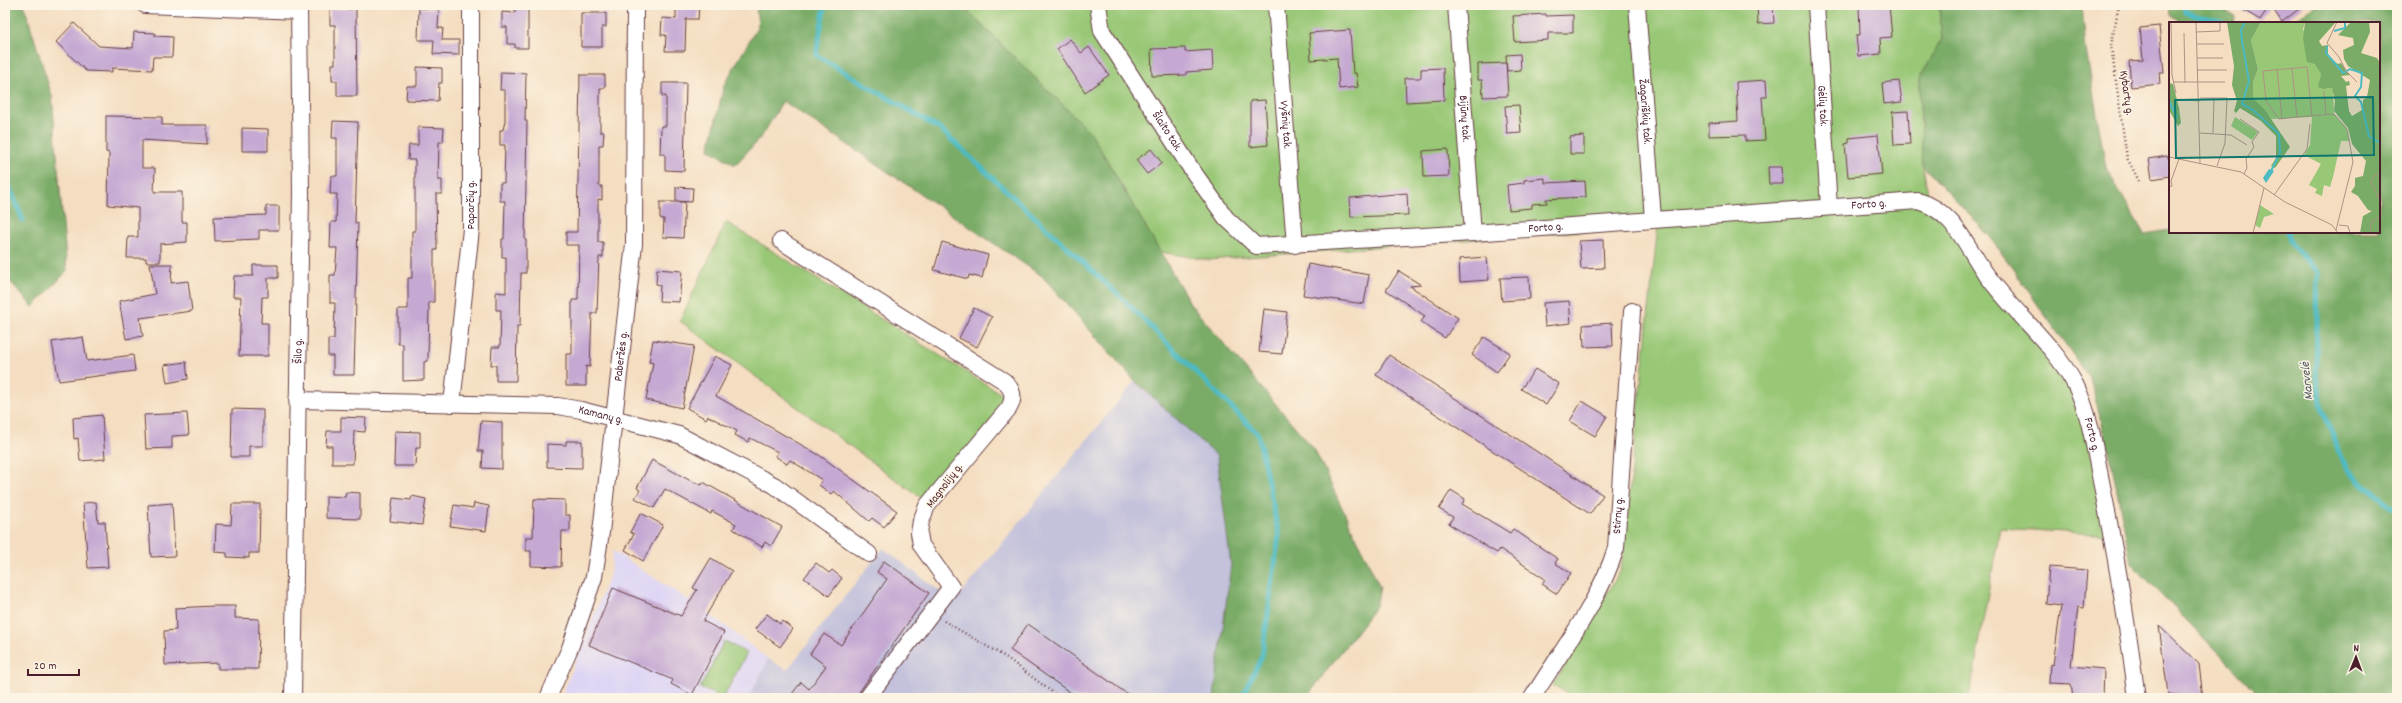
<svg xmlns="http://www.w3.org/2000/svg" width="2402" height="703" viewBox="0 0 2402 703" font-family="Dekko,sans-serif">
<rect width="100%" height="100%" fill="#fcf5e5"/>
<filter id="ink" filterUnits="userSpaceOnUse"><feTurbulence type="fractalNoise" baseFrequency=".025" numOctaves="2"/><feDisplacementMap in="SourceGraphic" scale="8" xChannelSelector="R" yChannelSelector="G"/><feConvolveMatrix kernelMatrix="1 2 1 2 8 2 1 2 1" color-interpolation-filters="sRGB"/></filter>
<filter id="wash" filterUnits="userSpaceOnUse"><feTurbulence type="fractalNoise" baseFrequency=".012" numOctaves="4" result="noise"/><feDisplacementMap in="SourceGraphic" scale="16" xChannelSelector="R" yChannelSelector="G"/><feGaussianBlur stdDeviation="0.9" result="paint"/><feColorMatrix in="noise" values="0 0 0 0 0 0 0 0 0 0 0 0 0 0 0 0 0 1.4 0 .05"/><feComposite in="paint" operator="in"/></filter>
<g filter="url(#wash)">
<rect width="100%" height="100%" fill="#f4ddc0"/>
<path fill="#ded5f5" d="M613,551L707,612L768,659L749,698H561L610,574Z"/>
<path fill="#c3c1db" d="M1135,381L1217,456L1231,565L1214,698H749L768,659L787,670L883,548L954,602Z"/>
<path fill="#98c776" stroke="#717350" d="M961,5H1939L1942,39L1919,80L1923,166L1930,204L2075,385L2112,535L2000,528L1969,698H1575L1553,685L1621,570L1658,225L1208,260L1160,252L1091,133Z
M726,222L1006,397L1003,406L925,501L680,321Z
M724,641L747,653L723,698L700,688Z"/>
<path fill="#7aac67" stroke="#626649" d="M5,5H24L52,96L67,271L33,307L5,276Z
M756,5H961L1091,133L1191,305L1314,449L1380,587L1376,606L1306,698H1214L1231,565L1217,456L1135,381L1042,276L783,101L762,136L735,165L709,149L724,85L758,26Z
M1939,5H2082L2086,50L2106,168L2144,234L2170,230L2379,232V23H2290L2316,5H2397V698H2262L2131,563L2109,450L2090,379L1991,238L1923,166L1919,80L1942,39Z
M2169,5H2211L2235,16L2234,23H2184L2170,16Z"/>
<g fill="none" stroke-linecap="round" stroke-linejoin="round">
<path stroke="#4cbac3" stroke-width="5" d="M825,5L816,55L940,129L1128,304L1258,434L1279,535L1262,656L1241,698
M2184,5L2185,11L2222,23
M5,177L23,220
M2288,232L2290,242L2318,272L2316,370L2322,408L2347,470L2397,511"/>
</g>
<g id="blocks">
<path fill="#c5a9d3" d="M515,5H528V48H515V44H507V27H502V12L515,13Z
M676,5H699L698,19H686L685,51H665L666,35H661L662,18L676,19Z
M1757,5H1773L1774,23L1758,24Z
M1859,5H1889L1892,37L1880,38L1881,54L1858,56L1856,35H1860Z
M2235,5H2304L2282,22L2270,5L2260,20Z
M419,8L439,9L438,28H443L442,40H459V55L433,54L434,40H418Z
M330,9H356L357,96H337V81H332V64H335V25H330Z
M581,13H606V27H602V47H581Z
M1546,14V16L1573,15V33H1548V40L1515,42L1513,16Z
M74,23L99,46L133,48L134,32L155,33V36L173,37L172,57H153L152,70L112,68V72L86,71L56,42Z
M2159,26L2164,72H2159L2160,84L2131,87L2129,61L2143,60L2140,28Z
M1350,30L1353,73H1356L1358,87L1339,89L1337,58L1311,60L1309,33Z
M1070,39L1081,53L1089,47L1109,75L1085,92L1057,49Z
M1185,48V52L1212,50L1213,70L1186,72V75L1152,76L1151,49Z
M1520,54L1521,70L1507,71L1506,55Z
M1506,63L1508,96L1483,97L1482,80H1478V64Z
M417,67L442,68V83H439L438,101L406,100L407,86H417Z
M1443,68L1444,100L1406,102L1405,78H1421V69Z
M501,72L526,73L525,121H527L525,240H526V273H521L520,326H517L516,381H496V365H491L492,347H500L501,310H496V292L506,293V257H502V239H504L505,201H500V183H504L505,145H500V130H503L505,121V90H500Z
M580,75H605V88H600V132H604L603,145H599V186H602V200L598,199V242H603V257H599L597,313H592L590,367L586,366V386H566V354H572V300H578L579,245H566V232H577Z
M1766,80L1767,97H1762L1765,140L1745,141V135L1709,136V123L1738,121L1736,82Z
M1899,81L1902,102L1884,104L1882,83Z
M662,83H686L684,171L665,170V154H660L661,126H666V96H662Z
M1265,100L1268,145L1250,147V101Z
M1519,105L1521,133L1507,134L1505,106Z
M1908,111L1910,144L1894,145L1892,112Z
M106,116L162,117V125H207V144L142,140V168H155L154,192H182V222H187V242L160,244V262H146V258H127L128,237H138V208L108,205L109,153L106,152Z
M333,121L358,122L355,223H358L354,375H333V356H328V339H334L335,303H330V275H335L337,248H330L331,222H336L337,194H330L331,176H337V138H332Z
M418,127L444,128L443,142H439L438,180H442V194H436L437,250H434V302H429L428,361L424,362V380L403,381V344H398V309H408V278H412V231H415V160H408L409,145H418Z
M242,128L268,129V151H242Z
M1878,135L1882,174L1848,177L1845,144L1849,143V138Z
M1584,136V154H1570V137Z
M1151,149L1162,163L1147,174L1136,160Z
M1448,149L1449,176L1424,177L1423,151Z
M2167,156L2170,160V176L2152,179L2149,159Z
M1768,167H1782L1783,184H1769Z
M1545,178V183L1585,181L1586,197L1546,199L1547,203L1532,204V208L1509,210L1507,185L1524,183V180Z
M676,187L693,188L692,202L676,201Z
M1407,193L1408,215L1351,217L1350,198Z
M660,202H685L683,238L663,237L664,219L660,218Z
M266,206H279V230H259V239L215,241L214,217L266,215Z
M1603,240L1604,268L1581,269L1579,241Z
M942,242L988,255L982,278L969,275L968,279L934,270Z
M1487,257L1489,280L1460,282L1459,259Z
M150,264H172L171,283L188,281L192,311L140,318L143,336L126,339L119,301L155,294Z
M1308,264L1369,275L1364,304L1303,295Z
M253,265H278V278H268V297H262L261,323H268V356H239L241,297H233L234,276H253Z
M657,269L682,271L679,302L659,301L660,285L656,284Z
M1399,271L1421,285L1410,286L1458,318L1445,338L1421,322L1425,316L1386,290Z
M1529,277L1530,299L1502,301L1500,278Z
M1569,301L1571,323L1545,326L1543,303Z
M974,308L992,317L977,347L959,338Z
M1264,309L1287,312L1282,354L1259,352Z
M1612,323L1613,346L1584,347L1583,325Z
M83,337L87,361L133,355L135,371L59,381L52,342Z
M1484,337L1510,353L1497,372L1472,355Z
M653,340L694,346L682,408L646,400L653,363L649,362Z
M1389,355L1603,495L1590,514L1376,375Z
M715,356L732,365L716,396L819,455L897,511L884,527L872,518L869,521L834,491L831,494L819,485L822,480L790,460L787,464L775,456L778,452L750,438L748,442L735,435L737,431L708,416L706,419L687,408Z
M186,362L188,379L167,383L164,365Z
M1535,369L1559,384L1546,405L1521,389Z
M1582,401L1607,416L1595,436L1570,421Z
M232,409L263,410V446H249V457H231Z
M187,413L189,435L172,436V448L146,449L144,415Z
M102,415L105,459L80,461L78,438L74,439L73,418Z
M341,417L366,418L365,432L354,431L353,464H332V446H326L327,431H341Z
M481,421L502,422V469L482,468L483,451H478Z
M395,431L420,432V448H416L415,466H394Z
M566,441H582V468L547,467V444L566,445Z
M652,460L691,481L702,485L703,482L782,527L771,546L765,542L762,547L733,529L736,524L712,511L711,514L665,489L654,508L635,498L640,490L637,488Z
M1451,490L1465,499L1462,504L1510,533L1513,529L1558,559L1555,563L1571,573L1557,594L1542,584L1545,579L1500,549L1497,553L1449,524L1453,517L1439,509Z
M346,492L360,493V519L326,518V496L345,497Z
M412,496L426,499L422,525L390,521L393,498L411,500Z
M534,499L565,500V515H570V531H562L561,567L531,566V551H526V537H533Z
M96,502L98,522H105L108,567L88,568L83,503Z
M172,503L175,556L151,557L148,505Z
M474,503L489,506L486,531L450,526L454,505L473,508Z
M232,504H260L259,553H249V558L227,557V553L215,552L216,524L231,525Z
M641,513L663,525L643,561L625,550L634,534L630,532Z
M711,558L732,571L703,621L724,632L692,695L671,684L673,680L589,645L613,588L681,616L697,590L693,588Z
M884,561L929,593L855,698H789L801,682L809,689L826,666L810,654L824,634L841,645L887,579L877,572Z
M816,563L829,573L832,570L842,578L829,596L804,578Z
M2049,567L2087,570L2084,608L2078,607L2071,666L2104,669L2103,698H2073L2071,684L2049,683L2050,664L2053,665L2061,606L2046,604Z
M214,606H235V618L259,619L258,669H218V663L165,665L164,631L176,630L175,608Z
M767,614L780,624L782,621L793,629L780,647L755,629Z
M1028,624L1133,698H1078L1010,650Z
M2159,626L2199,664L2203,698L2168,694Z"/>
</g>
</g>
<g filter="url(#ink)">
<use href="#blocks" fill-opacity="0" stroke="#643c41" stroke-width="1"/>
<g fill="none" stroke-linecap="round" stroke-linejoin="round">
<g stroke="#643c41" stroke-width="18">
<g id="street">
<path d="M145,5L299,11"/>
<path id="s1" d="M1098,5L1102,31L1192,170L1226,218L1256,246L1473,233L1918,201C1954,211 1966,246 1986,274C2013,312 2052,342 2075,384C2091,416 2095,452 2102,486C2116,556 2128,627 2137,698"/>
<path id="s2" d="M1276,5L1295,245"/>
<path id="s3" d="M1456,5L1473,233"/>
<path id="s4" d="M1637,5L1653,219"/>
<path id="s5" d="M1816,5L1829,207"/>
<path d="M781,241L1004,381C1013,390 1015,397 1009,408L927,506L921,521L919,533L921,545L951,587L867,698"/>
<path id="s6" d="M297,400L558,406L581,410L679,435L774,485L869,554"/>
<path id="s7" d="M452,404L471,229V5"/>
<path id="s8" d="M293,698L301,192L299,5"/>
<path id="s9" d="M548,698L570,648L594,577L601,532L634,244L635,5"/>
<path id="s10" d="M1532,698C1562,650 1599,603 1616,548L1632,311"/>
</g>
</g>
<path stroke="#643c41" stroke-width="2.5" stroke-dasharray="1 3" stroke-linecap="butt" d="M2119,5L2111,46L2127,158L2139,181
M944,621L1007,658L1060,698"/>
<use href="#street" stroke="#fff" stroke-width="16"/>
</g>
</g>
<g text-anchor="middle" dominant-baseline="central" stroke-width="3" stroke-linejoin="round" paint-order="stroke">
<g font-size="12" fill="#4a1f2b" stroke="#fcf5e5">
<text transform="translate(2126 93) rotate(82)">Kybartų g.</text>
<text stroke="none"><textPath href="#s5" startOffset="101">Gėlių tak.</textPath></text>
<text stroke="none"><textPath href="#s4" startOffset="107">Žagariškių tak.</textPath></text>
<text stroke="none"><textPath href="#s3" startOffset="114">Bijūnų tak.</textPath></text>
<text stroke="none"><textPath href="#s2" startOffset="120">Vyšnių tak.</textPath></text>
<text stroke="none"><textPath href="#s1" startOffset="146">Šlaito tak.</textPath></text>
<text stroke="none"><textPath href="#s1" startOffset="906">Forto g.</textPath></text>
<text stroke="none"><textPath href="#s7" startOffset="200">Paparčių g.</textPath></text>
<text stroke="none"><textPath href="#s1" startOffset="582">Forto g.</textPath></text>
<text stroke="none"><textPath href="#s8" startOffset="347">Šilo g.</textPath></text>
<text stroke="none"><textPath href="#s9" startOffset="352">Paberžės g.</textPath></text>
<text stroke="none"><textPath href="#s6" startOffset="305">Kamanų g.</textPath></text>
<text stroke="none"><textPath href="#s1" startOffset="1253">Forto g.</textPath></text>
<text transform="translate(945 486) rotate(-53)">Magnolijų g.</text>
<text stroke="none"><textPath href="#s10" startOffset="205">Stirnų g.</textPath></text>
</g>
<g font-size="13" font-style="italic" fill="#4b5560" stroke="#fcf5e5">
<text transform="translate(2308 381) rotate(-96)">Marvelė</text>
</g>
</g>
<g transform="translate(2169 22)">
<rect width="211" height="211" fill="#f4ddc0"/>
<path d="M92,0H136L134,7L152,52L151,61L156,67L163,66L164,70L165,92L177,105L181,119H172L164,155L161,165L155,163L153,174L146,171L148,167L140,163L152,142L135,133L141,123L143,95L102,97L84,76V60L89,47L82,18ZM66,95L89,110L83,118L62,104ZM91,183L105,192L95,195L91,206L86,203Z" fill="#98c776"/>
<path d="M58,0H92L82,18L89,47L84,60V76L96,88L121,125L106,146L102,144L107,136V114L92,99L71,86L67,91L65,89L68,79L63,63L65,44ZM136,0H167L150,19L153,24L159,23V35L169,42L172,41L181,53L172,54L177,60L180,59L181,63L177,64L180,89L183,94L193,88L194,78L198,75L201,58L179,44L175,37L174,28L185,23L184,16L169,13L182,0H200L201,10L192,31L208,36L211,41V211H191L194,194L203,189L199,188L189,174L182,170L186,164V156L194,154L197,139L183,122L179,106L165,89L166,79L163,66L155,67L149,65L152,52L146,42L138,40L134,17ZM0,61L4,62L10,86L12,101L9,104L0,88Z" fill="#7aac67"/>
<path d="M100,147L105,149L97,161L94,156Z" fill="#4cbac3"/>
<path fill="none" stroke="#4cbac3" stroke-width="2" d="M76,0L72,8L73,19L80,59L73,82L84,88L110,112L111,131L102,149M165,9L176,6V0M158,24L157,31L174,51L181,47L193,51L192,65L186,74L192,80L200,114L211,121M0,78L8,96"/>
<path fill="none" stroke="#b09184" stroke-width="1" d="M2,0L3,53L7,71M27,0L31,141M168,0L158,21L170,35L177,49L188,60M27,10L51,9V0M15,11L16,61M28,22H55M28,36H54M123,46L128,95M108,47L113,97M29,48H58M4,60H56M155,69L157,93M31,76H58L56,121L48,144M14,78L31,79M143,94L138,45L94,49L97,79L110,97L128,95L165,92L178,107L184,140L167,208M71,97L90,110L83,120L85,125L77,137L78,146L75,152M31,111L62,113L78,123M44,111L45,76M0,135L72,150L116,180L163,203L169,211M211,151L205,154L202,160L211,179M0,165L3,164L2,159L10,137M105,173L138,127L141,102M170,203L179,204L181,211M84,211L95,166M201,211L202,201L211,194"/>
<path fill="#0f766e" fill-opacity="0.15" stroke="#0f766e" stroke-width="2" d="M204,75L205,133L7,136L6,78Z"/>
<rect width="211" height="211" fill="none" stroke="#4a1f2b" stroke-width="2"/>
</g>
<rect width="2402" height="703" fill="none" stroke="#fcf5e5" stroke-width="20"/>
<g transform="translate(2356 657) rotate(1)" stroke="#fcf5e5" stroke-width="3" paint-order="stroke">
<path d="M0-3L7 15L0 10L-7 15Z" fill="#4a1f2b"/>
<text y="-6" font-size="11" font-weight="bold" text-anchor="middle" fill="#4a1f2b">N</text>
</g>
<path d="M28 669v6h51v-6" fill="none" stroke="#4a1f2b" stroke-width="2"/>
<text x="34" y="669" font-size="12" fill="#4a1f2b" stroke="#fcf5e5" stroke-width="3" paint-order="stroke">20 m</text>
</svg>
